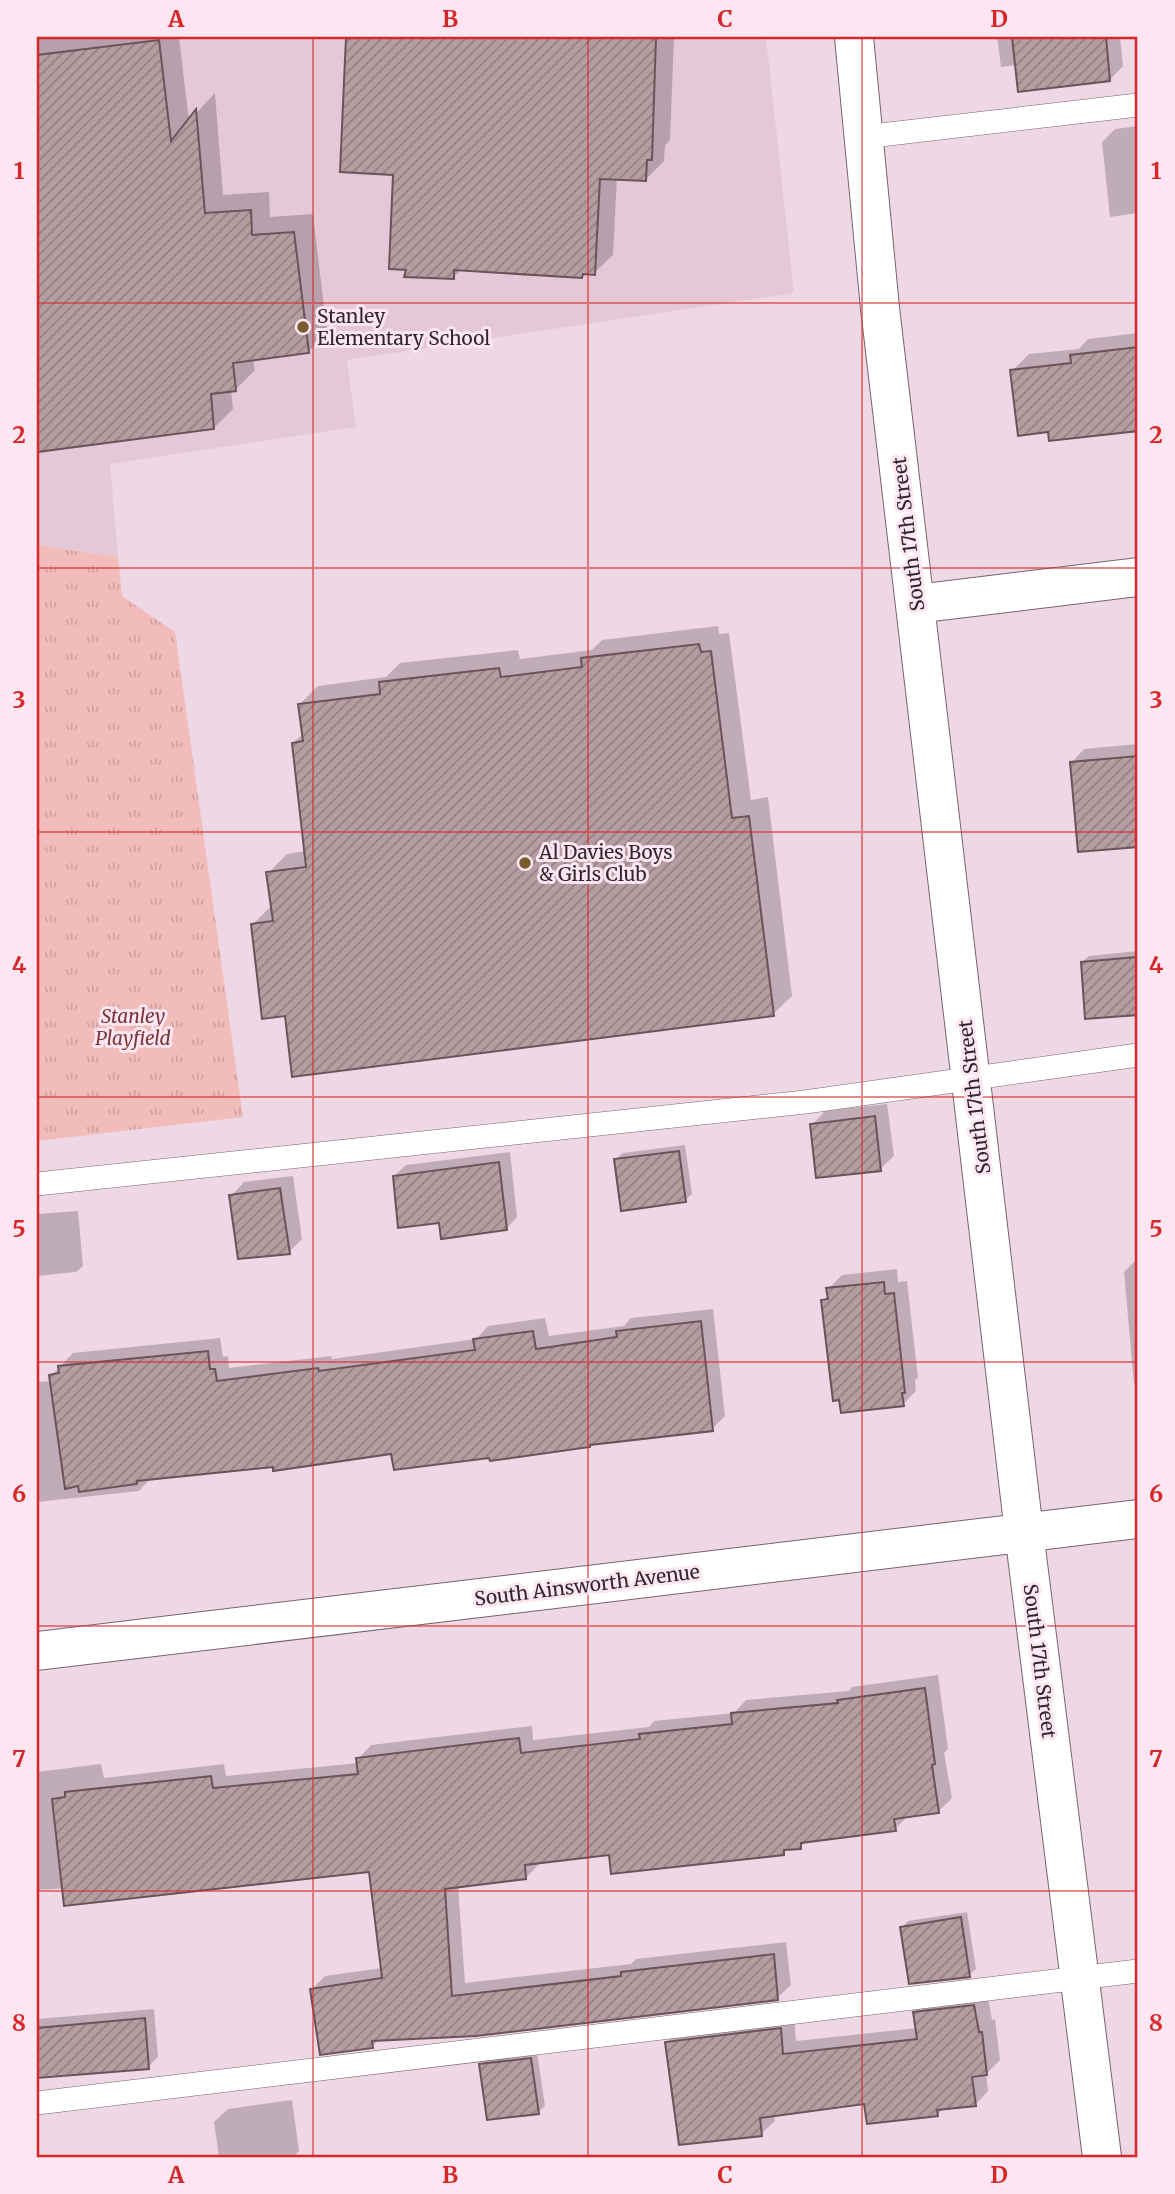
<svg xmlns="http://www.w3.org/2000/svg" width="1175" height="2194" viewBox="0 0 1175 2194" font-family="Merriweather,serif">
<defs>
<pattern id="park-tufts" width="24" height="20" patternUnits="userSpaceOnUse" patternTransform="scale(1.75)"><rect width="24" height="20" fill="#f2bcba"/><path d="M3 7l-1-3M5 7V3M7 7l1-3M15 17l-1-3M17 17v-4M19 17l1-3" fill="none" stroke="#d0a2a0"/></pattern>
<pattern id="building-hatch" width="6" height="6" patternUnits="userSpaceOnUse" patternTransform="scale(1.75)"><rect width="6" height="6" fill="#b59da2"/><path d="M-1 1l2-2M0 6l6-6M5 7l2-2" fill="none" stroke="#948084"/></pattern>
</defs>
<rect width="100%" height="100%" fill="#efd8e5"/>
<path fill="#e5c8d8" d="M37,37H766L794,293L347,360L356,427L110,464L118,557L37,545Z"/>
<path fill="url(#park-tufts)" d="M37,545L118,557L122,596L175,632L243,1117L37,1141Z"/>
<path fill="#0003" d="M57,37H179L189,121L215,93L223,195L269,192L270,217L313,214L327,333L308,352L253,359L255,370L236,389L231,390L233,409L214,428L38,450L37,39Z
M349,37H674L670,140L665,145L664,161L645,180L617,178L613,255L594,273H585L582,276L462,269L453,278L408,268L395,173L341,171Z
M997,37H1120L1123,66L1110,80L1017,65L1001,67Z
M1138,126V213L1110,217L1102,142L1115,129Z
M1138,333V420L1020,434L1012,371L1029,354L1079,349L1088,339Z
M718,626L719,634L729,633L751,800L768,797L792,996L773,1014H286L252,925L271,906L268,873L287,854L306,851L293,743L304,733L299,705L318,686L386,677L400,663L518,650L520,659L592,650L602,640Z
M1138,744V845L1079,850L1072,762L1084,749Z
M1138,951V1013L1087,1017L1082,962L1089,956Z
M887,1104L894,1156L880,1169L812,1125L825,1111Z
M685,1145L692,1194L685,1200L616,1159L623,1153Z
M510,1152L517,1217L506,1229L441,1221L394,1176L406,1165Z
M293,1176L302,1239L289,1252L231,1196L244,1182Z
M78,1211L83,1266L76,1272L37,1276V1214Z
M1138,1258V1384H1134L1124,1272Z
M897,1269L898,1282L907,1281L918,1378L915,1380L916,1391L903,1404L823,1301L829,1295L828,1289L842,1275Z
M713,1309L725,1416L712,1429L491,1456L393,1452L151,1478L139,1491L37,1502V1382L52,1381L51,1376L73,1353L220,1338L223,1357L228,1356L229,1368L331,1356L332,1359L476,1339L488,1326L545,1318L549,1336L624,1326L631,1318Z
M938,1675L948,1749L944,1753L952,1798L939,1811L908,1816L895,1829L807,1841L800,1847L789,1848L783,1853H610L539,1862V1864L526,1878L458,1886L465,1983L631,1964L636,1959L786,1942L791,1985L777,1998L379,2039L372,2047L312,1989L325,1976L382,1968L371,1870L37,1890V1772L101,1764L104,1778L224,1764L226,1776L359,1763L358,1759L371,1745L532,1726L533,1740L649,1727L654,1721L734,1713L746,1700L849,1691L852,1687Z
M967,1912L976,1969L969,1975L902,1927L908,1921Z
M987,1992L992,2020L995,2019L1000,2060L986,2074L988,2091L975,2105L944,2108L937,2115L866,2102L774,2114L775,2121L761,2134L667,2042L681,2029L794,2015L796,2041L917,2028L915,2013L928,1999Z
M154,2009L158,2057L148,2067L48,2075L44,2078L37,2079V2019Z
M537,2052L545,2106L538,2112L481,2065L488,2058Z
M292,2100L299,2151L293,2157H219L214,2122L228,2109Z"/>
<path fill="url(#building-hatch)" stroke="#6a5459" stroke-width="2" d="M346,37H656L652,160H647L646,181L600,179L595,275L583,274L582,278L454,270V279L404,277L406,270L389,269L393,175L340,172Z
M1012,37H1106L1110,81L1018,92Z
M159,40L171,141L196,109L205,213L251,210L252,235L294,232L309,353L233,363L236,391L211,394L214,429L37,452V55Z
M1138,347V431L1049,441L1048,432L1018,436L1010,370L1071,363L1070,355Z
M699,644L701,652L711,651L732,818L749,816L774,1016L292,1077L285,1016L262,1019L251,924L273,921L266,872L306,867L292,743L303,741L298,704L380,694L379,682L499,668L501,677L582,667L581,658Z
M1138,756V847L1078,852L1070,762Z
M1136,957L1138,1015L1085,1019L1081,962Z
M875,1116L881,1171L816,1178L810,1124Z
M679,1151L686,1202L621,1211L614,1159Z
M499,1162L507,1230L441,1239L439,1223L398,1228L393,1176Z
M280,1188L290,1254L238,1259L229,1195Z
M884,1282L885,1294L894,1293L905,1393H902L904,1406L841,1413L839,1400L833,1401L821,1300L828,1299L826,1288Z
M701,1321L713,1431L590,1445V1447L490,1461L489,1458L394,1470L391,1454L273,1471V1467L137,1481V1484L79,1492L78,1486L65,1489L49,1375L59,1373L58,1366L208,1351L210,1369H215L217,1381L318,1368L319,1371L475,1350L473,1339L533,1331L536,1349L617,1337L616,1331Z
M925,1688L935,1764L932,1765L939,1813L894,1819L896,1831L801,1843V1849L784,1850V1855L611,1874L609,1855L525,1865L526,1879L445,1889L452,1996L621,1976V1972L774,1954L778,2000L476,2036L372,2041L373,2048L320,2055L310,1989L382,1978L369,1872L64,1906L52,1799L65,1797V1792L211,1776L213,1788L358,1774L356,1758L519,1738L521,1753L640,1739L639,1734L732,1724L731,1713L838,1703L837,1700Z
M961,1917L970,1977L909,1984L900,1927Z
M974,2005L979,2032H982L987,2075L972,2077L976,2106L937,2110L938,2116L867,2124L864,2104L760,2118L762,2136L679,2145L665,2042L781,2028L783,2054L917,2039L913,2012Z
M145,2018L149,2069L37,2078V2028Z
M531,2058L539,2114L487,2120L479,2064Z"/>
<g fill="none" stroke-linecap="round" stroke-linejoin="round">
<g stroke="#77646e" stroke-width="24">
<path id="service" d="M863,137L1138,105
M37,1184L805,1102L1138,1055
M37,2103L1138,1971"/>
</g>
<g stroke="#77646e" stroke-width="40">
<path id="minor" d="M854,37L880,308L1024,1532L1102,2157
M916,604L1138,577
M37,1651L1138,1519"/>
</g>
<use href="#service" stroke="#fff" stroke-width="23"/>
<use href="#minor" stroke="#fff" stroke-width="38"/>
</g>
<path fill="none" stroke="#d62828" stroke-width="2" stroke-opacity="0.55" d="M313,37V2157M588,37V2157M862,37V2157M37,303H1138M37,568H1138M37,832H1138M37,1097H1138M37,1362H1138M37,1626H1138M37,1891H1138"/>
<g fill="#785b2f" stroke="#fde6f2" stroke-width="2.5">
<circle cx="303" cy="327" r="7"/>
<circle cx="525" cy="863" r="7"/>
</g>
<g text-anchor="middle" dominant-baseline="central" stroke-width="6" stroke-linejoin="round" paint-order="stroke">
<g font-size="19" fill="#2f272b" stroke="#fde6f2" text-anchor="start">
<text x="317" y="316">Stanley<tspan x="317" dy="22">Elementary School</tspan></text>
<text x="539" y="852">Al Davies Boys<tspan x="539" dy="22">&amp; Girls Club</tspan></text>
</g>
<g font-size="19" fill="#2f272b" stroke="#fde6f2">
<text transform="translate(908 534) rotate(-97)">South 17th Street</text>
<text transform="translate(974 1097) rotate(-97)">South 17th Street</text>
<text transform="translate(587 1585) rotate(-7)">South Ainsworth Avenue</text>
<text transform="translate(1040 1661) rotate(83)">South 17th Street</text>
</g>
<g font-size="19" font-style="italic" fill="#793536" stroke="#fde6f2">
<text x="133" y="1016">Stanley<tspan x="133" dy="22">Playfield</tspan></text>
</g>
</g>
<rect width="1175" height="2194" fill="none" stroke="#fde6f2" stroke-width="77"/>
<rect x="38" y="38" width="1098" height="2118" fill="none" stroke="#d62828" stroke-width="2.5"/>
<g font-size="23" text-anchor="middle" font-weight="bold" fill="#d62828">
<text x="176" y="27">A</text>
<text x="450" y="27">B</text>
<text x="725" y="27">C</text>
<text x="999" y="27">D</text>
<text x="19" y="179">1</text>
<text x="1156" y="179">1</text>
<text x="19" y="443">2</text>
<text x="1156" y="443">2</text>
<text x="19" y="708">3</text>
<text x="1156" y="708">3</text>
<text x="19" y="973">4</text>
<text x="1156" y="973">4</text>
<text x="19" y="1237">5</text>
<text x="1156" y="1237">5</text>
<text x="19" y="1502">6</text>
<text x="1156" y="1502">6</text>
<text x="19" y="1767">7</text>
<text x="1156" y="1767">7</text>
<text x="19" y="2031">8</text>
<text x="1156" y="2031">8</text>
<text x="176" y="2183">A</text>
<text x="450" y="2183">B</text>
<text x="725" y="2183">C</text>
<text x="999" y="2183">D</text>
</g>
</svg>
